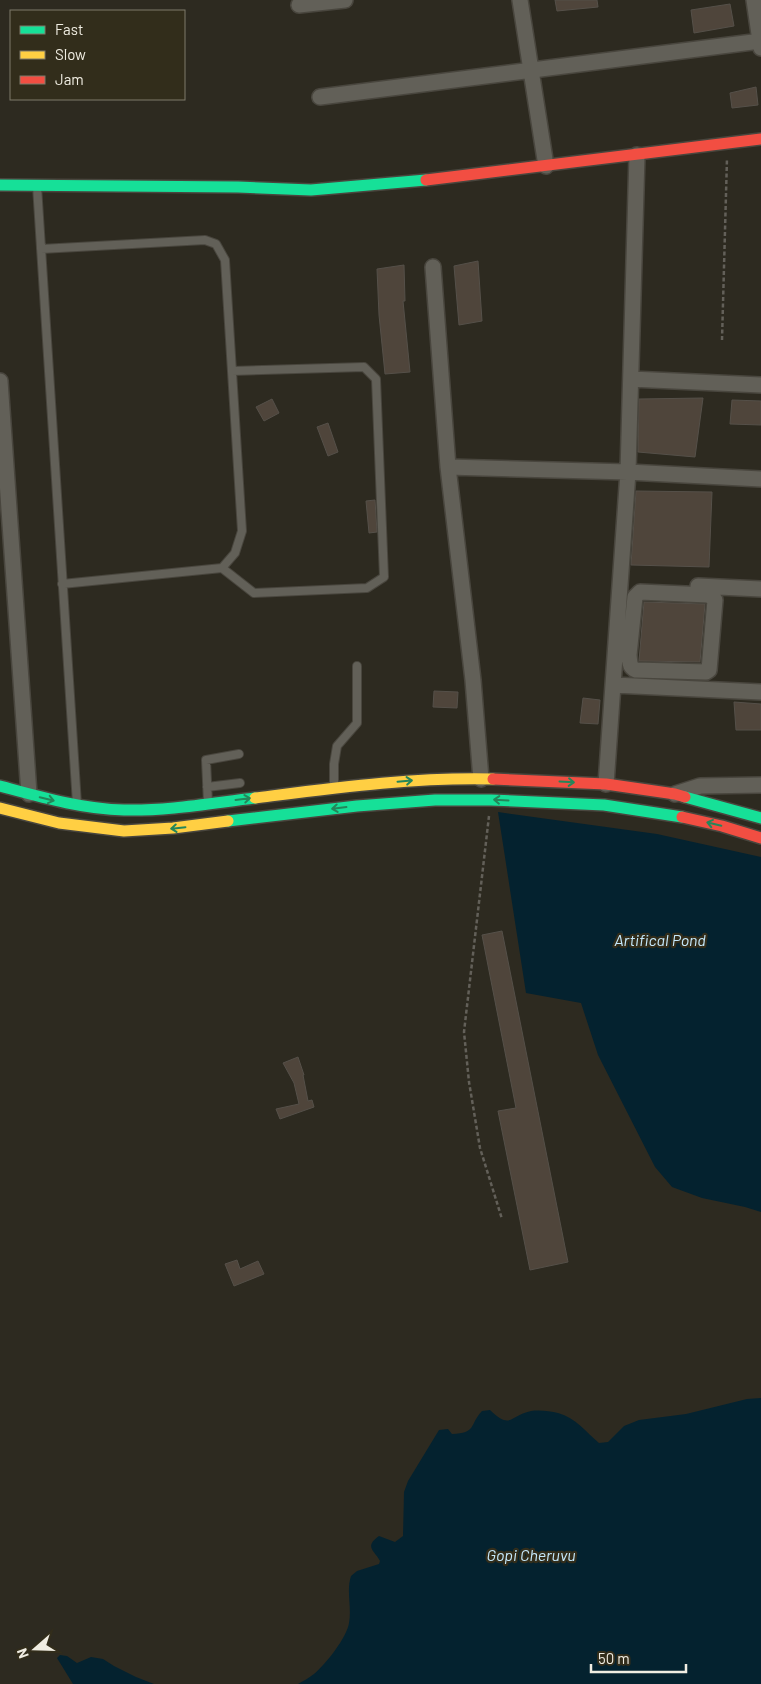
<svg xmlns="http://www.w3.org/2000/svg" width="761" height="1684" viewBox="0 0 761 1684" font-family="Barlow,sans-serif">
<rect width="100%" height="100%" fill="#2d2a20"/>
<path fill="#04222f" d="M498,812L657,834L761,857V1212L745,1207L702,1198L672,1187L655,1167L598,1055L581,1003L526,993Z
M761,1398V1684H298C303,1681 309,1678 314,1674C326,1664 347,1637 349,1623C352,1607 346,1591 351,1576L357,1571L379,1564L380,1561C374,1550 364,1547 379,1536L395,1542L403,1536L404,1492L408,1481L439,1430L448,1429L452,1434C477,1433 469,1425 482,1411L490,1410C511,1430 509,1416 531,1411C540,1410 550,1411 558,1413C576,1418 586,1432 599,1443L608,1442L624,1426L639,1420L686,1414L747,1399Z
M60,1655L67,1656L77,1663L91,1657L103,1659L114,1666L136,1677L154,1684H73L57,1658Z"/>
<path fill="#4f453b" stroke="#555049" d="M555,0H597L598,7L557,11Z
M730,4L734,26L694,33L691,10Z
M756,87L758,105L732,108L730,93Z
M478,261L482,321L459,325L454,266Z
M404,265L405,301H403L410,372L385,374L379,315L377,269Z
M703,398L695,457L638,452L639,399Z
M272,399L279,413L264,421L256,407Z
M732,400L761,401V425L730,424Z
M328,423L338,452L328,456L317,427Z
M636,491L712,492L709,567L631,565Z
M375,500L377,532L369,533L366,501Z
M644,602L705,604L700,662L639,661Z
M434,691L458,692L457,708L433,707Z
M583,698L600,700L598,724L580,723Z
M734,702L761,704V730H736Z
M502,931L568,1262L530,1270L498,1111L516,1108L482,935Z
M298,1057L304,1075H303L308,1101L312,1100L314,1107L280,1119L276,1109L299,1104L294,1083L283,1063Z
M237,1260L240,1269L258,1261L264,1274L234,1286L225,1264Z"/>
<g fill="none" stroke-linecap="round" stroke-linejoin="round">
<g stroke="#49463e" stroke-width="10">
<path id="lane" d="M37,186L77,804
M41,249L205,240L216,244L225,260L242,531L235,553L222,568L62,584
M222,568L254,593L367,588L384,577L376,379L364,367L232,371
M334,786V764L337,746L357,723V666
M207,787L240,783
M208,803L206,760L239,754"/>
</g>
<g stroke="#49463e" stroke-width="18">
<path id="street" d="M520,0L546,166
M754,0L761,48
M299,5L345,0
M320,97L761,41
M433,267L448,467L473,680L481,779
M631,379L761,385
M0,381L29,794
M448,467L628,472L761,479
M698,586L761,589
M616,654L629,655C630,662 629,667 636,670L706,672L709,670L715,600L712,597L708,595L640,592L635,597L629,655
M614,685L761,692
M606,784L628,472L637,155
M675,794L700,786L761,785"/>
</g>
<g stroke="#49463e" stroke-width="14">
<path id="fast" d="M0,185L238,187L311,190L426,180
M0,786C41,797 82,809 124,810C168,811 212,803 255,798
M685,797L761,818
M228,821L357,806L435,800H491L604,805L682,817"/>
</g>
<g stroke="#49463e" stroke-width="14">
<path id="slow" d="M255,798C334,788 413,777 493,779
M0,808L59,823L124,831L173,828L228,821"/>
</g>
<g stroke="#49463e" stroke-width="14">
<path id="jam" d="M426,180L761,139
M493,779L606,784L675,794L685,797
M682,817L722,826L761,838"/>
</g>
<path stroke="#636059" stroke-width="2.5" stroke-dasharray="4 2.5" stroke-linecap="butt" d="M722,340L727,158
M489,816L464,1032L469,1082L480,1148L502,1219"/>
<use href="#lane" stroke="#626058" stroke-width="8"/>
<use href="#street" stroke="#626058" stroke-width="15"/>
<use href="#fast" stroke="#16e098" stroke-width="11"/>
<use href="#slow" stroke="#ffcf43" stroke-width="11"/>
<use href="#jam" stroke="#f24e42" stroke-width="11"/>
</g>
<defs><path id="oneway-shaft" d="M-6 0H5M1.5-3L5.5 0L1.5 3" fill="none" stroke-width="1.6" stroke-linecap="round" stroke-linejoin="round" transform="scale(1.25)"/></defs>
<g stroke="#24865a">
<use href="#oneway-shaft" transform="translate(405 781) rotate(-5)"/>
<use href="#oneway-shaft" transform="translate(567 782) rotate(3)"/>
<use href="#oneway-shaft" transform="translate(47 799) rotate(14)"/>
<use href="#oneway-shaft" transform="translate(243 799) rotate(-7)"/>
<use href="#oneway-shaft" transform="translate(501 800) rotate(-177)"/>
<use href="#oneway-shaft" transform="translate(339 808) rotate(173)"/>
<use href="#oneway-shaft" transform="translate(714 824) rotate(-167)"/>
<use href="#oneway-shaft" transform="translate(178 828) rotate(174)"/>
</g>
<g text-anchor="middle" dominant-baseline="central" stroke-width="4.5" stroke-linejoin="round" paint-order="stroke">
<g font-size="16" font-style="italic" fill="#c5e9fc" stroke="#322d1b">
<text x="660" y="939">Artifical Pond</text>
<text x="531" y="1554">Gopi Cheruvu</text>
</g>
</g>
<rect x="10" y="10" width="175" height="90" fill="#322d1b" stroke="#7e7a6b"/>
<rect x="20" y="26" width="25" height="8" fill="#16e098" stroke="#7e7a6b"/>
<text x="55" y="35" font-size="15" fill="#f0ede2">Fast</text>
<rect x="20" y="51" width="25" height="8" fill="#ffcf43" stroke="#7e7a6b"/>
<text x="55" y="60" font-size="15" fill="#f0ede2">Slow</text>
<rect x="20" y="76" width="25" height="8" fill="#f24e42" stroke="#7e7a6b"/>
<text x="55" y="85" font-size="15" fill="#f0ede2">Jam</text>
<g transform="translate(35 1649) rotate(250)" stroke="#322d1b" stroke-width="4" paint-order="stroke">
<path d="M0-4L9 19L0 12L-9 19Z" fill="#f0ede2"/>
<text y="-8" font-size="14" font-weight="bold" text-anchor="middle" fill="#f0ede2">N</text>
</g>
<path d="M591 1664v8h95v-8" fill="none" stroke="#f0ede2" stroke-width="2.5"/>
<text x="598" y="1664" font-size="15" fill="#f0ede2" stroke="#322d1b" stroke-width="4" paint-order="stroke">50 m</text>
</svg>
